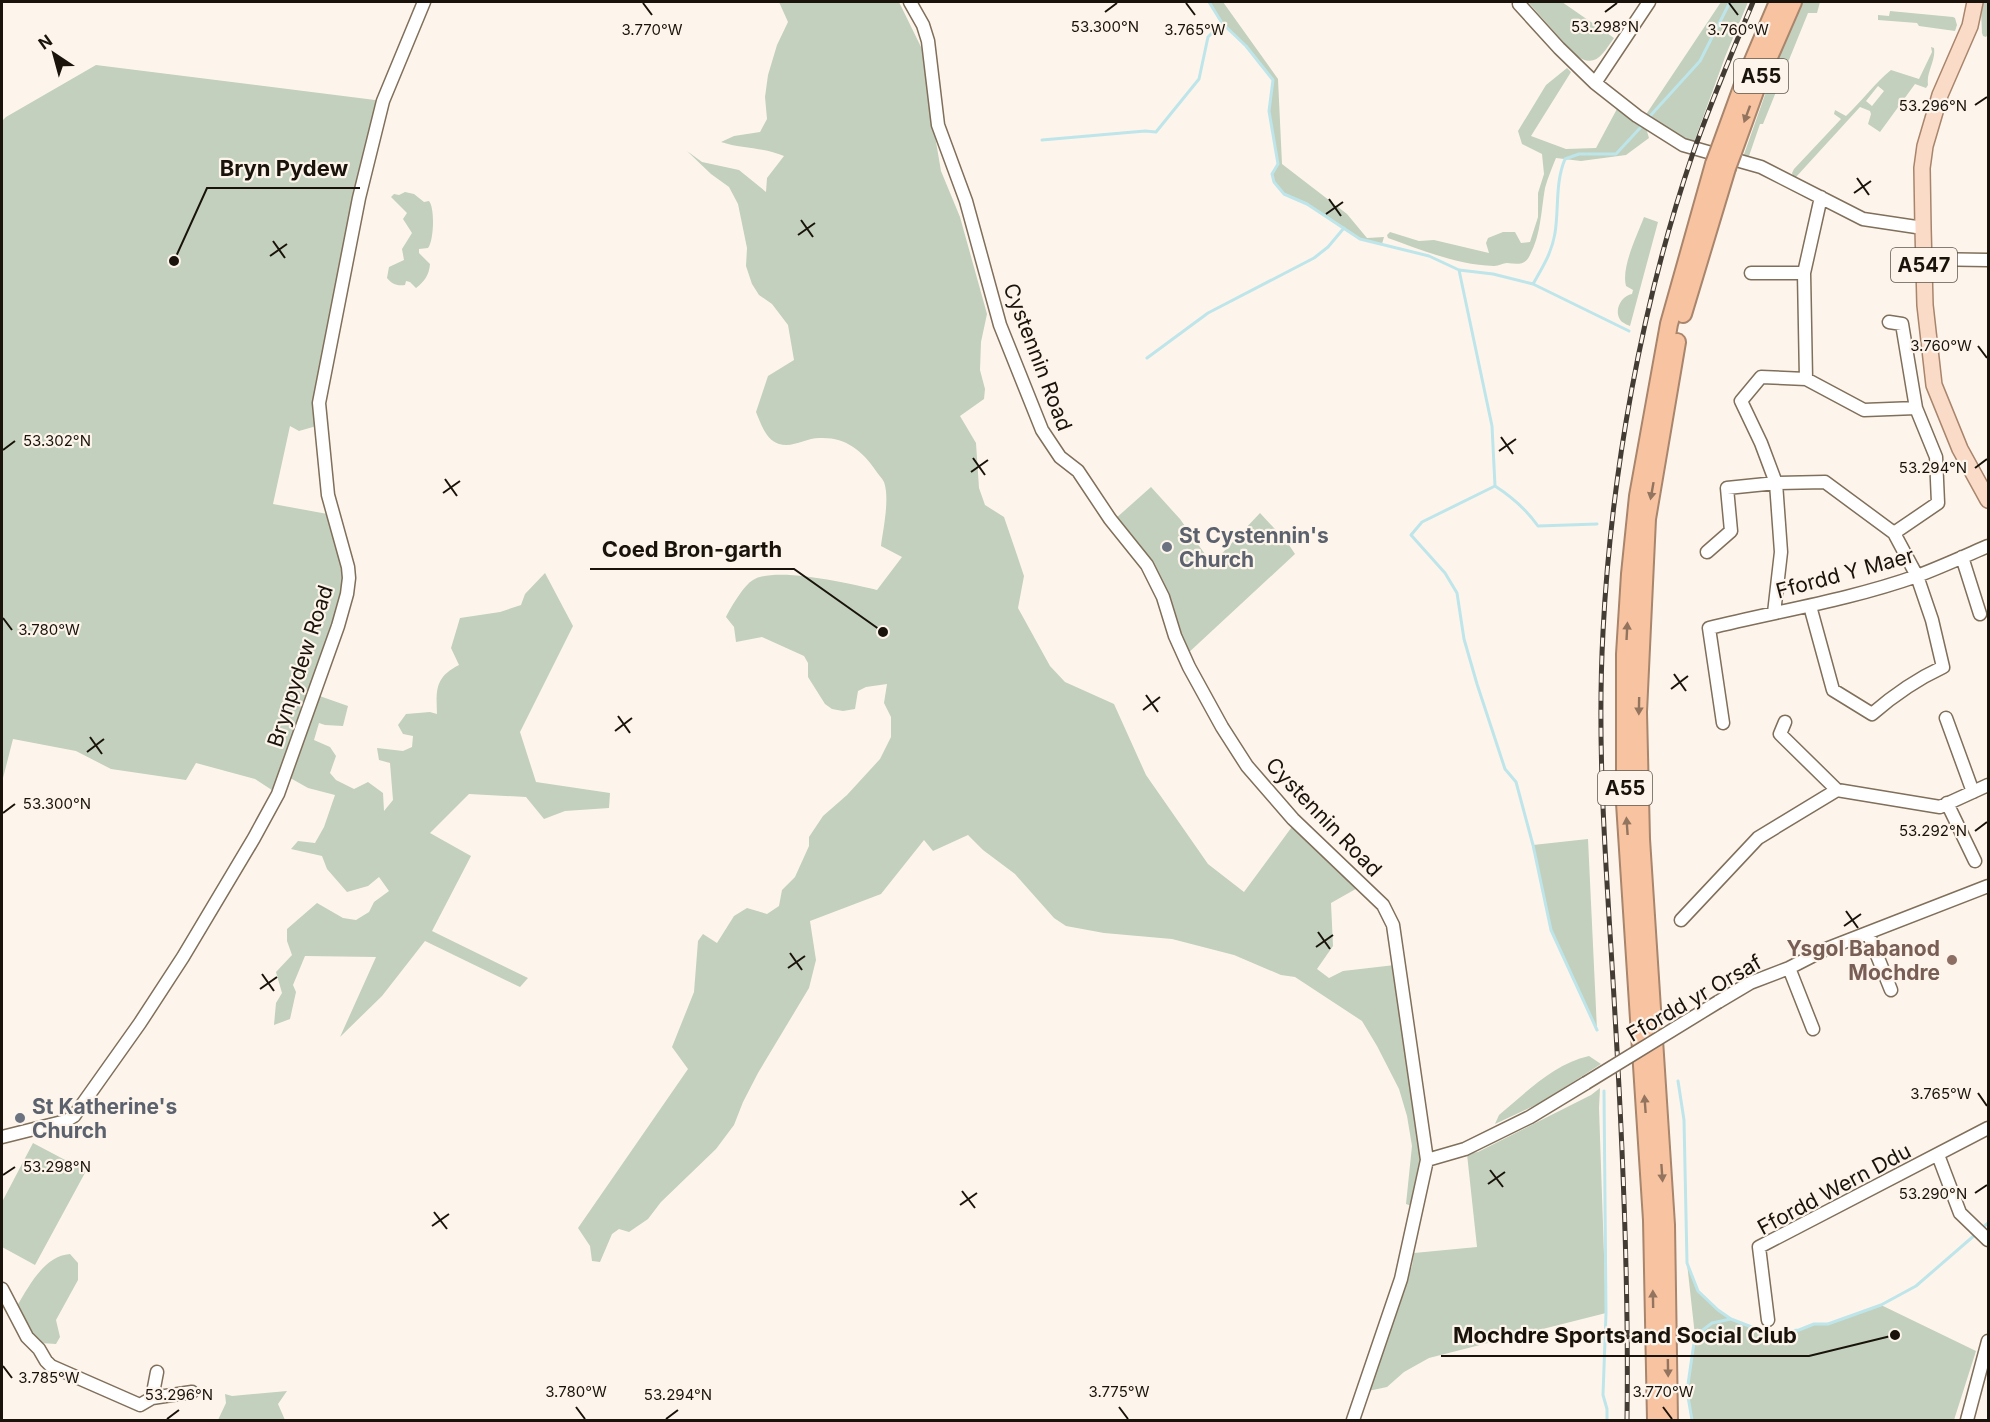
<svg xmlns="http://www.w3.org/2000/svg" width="1990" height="1422" viewBox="0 0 1990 1422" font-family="Inter,sans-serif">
<rect width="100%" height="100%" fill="#fdf5ec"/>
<path fill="#c2d0bd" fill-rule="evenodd" d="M779,2H899L922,49L928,95L941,171L960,217L987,314L981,342L980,370L985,389L984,399L960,416L976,443L979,488L985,505L1004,517L1017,555L1024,576L1018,608L1050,666L1065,682L1114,704L1146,775L1208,864L1244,892L1294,824L1361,886L1331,903L1333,946L1317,969L1329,978L1343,971L1395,965L1422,1165L1415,1207L1406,1204L1412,1146L1407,1116L1399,1089L1377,1046L1362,1021L1295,977L1281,975L1234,955L1172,939L1104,933L1066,926L1054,918L1015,874L983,850L968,835L933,851L924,840L881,894L810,921L816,960L809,988L758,1073L743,1102L734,1125L716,1149L661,1202L648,1219L629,1232L619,1229L612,1234L600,1262L592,1261L590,1246L578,1228L688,1069L672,1047L694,992L698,941L703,934L717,943L734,916L747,908L767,914L779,906L782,890L795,877L809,846V837L823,816L847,795L880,759L891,737V717L884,703L887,684L866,687L858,691L855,709L843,711L832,709L825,704L808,677V663L804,656L762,637L736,642L734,627L726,617C731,607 744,585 753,580C775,566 852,584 877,590L902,557L881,546C883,529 890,499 884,482C882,478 878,474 876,471C862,450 845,437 820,438C805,438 794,448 779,444C766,440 761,424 756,412L768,376L794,360L788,325L772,304L759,295L752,284L746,266L747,248L738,204L729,187L711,174L687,151L702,162L739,170L766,192L767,178L784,156C763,147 742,149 721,142L734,136L760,132L767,119L765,97L768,75L777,45L788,22Z
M1209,2H1223L1278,79L1282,164L1347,214L1367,238L1384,237L1382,244L1360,239L1307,204L1285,194L1274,182L1272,174L1278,164L1269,111L1273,80L1246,46L1222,23Z
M1528,2H1562L1614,38C1602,55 1595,70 1574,54Z
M1721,2H1748L1725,57L1694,142L1669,131L1645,116Z
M1802,2H1820L1817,13H1808L1763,124H1760L1749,156L1742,160L1784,41Z
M1983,2H1988V34L1986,37L1983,36L1982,33L1981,10Z
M1890,11L1953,17L1955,18L1957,25L1955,31L1919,26L1917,23L1878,20V15L1889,16Z
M1931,47L1934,48C1936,61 1926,72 1928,85L1926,88L1915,84L1880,132L1868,124L1871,114L1870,111L1860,107L1796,177L1793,176L1792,173L1794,169L1841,119L1834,114L1835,110L1846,116C1862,101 1875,83 1891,70L1919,79L1932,52ZM1878,86L1884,91L1872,106L1866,101Z
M96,65L383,101L320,425L299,431L290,426L273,504L333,515L349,578L314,694L348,706L343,726L325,725L319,723L314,740L330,747L336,756L330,773L336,780L354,789L368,782L383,793L384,811L393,800L390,763L379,760L377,748L403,751L412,747L413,736L403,734L398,725L406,714L430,712L437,714C436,690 435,677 459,665L451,648L460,618L500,612L521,605L525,594L545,573L573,626L520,732L536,782L610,793L609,808L565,811L544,819L526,797L469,794L430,833L471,856L432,931L528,978L520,987L425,941L382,996L340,1037L376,957L305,956L293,985L296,992L290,1019L274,1025L276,1003L282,993L276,972L292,955L287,941V929L317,903L343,918L356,920L369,912L374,902L389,891L379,877L368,886L347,892L327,869L322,856L291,849L298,841L315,843L324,827L335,795L308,788L285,775L278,794L255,779L196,763L186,780L111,769L76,751L13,739L2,782V121L6,117Z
M1567,68L1571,72L1531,136L1566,149L1596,148L1618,107L1646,128L1649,138L1626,155L1581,161L1556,158C1552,168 1548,177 1545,188C1541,211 1541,234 1530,255C1525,266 1517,264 1507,263C1503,263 1499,266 1494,266C1458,265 1421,250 1388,238L1387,235L1390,232L1419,241L1434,240L1489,253L1486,243L1488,238L1503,232H1515L1521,243L1530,242L1538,217V193L1544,174L1542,154L1522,144L1518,131L1546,85Z
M405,192L414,194L424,202L429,201C435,208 434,240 428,248L419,249V253L430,264C429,275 425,281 416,288L410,282L406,281L405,285C396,286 392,284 387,278L389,267L404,260L402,249L412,233L403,219L407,213L391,197L394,194L399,195Z
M1644,217L1658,222L1630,326C1629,326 1622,322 1621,321C1613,311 1621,296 1632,294L1633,290L1626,286C1621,267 1637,236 1644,217Z
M1151,487L1180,519L1212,564L1260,513L1287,542L1295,554L1186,655L1179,634L1115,519Z
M1588,839L1597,1030L1551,930L1533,845Z
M1589,1056L1601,1064L1542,1102L1495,1124L1499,1115C1527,1092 1553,1064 1589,1056Z
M1600,1088L1599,1108L1606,1313L1429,1358L1404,1372L1387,1387L1368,1391L1412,1266L1414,1253L1477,1247L1467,1154L1478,1152L1591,1095Z
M33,1143L86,1171L35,1265L2,1247V1202Z
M70,1254L78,1263V1280L56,1320L60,1337L56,1344L40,1343L34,1336L17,1306C29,1286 44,1256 70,1254Z
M1687,1263L1698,1291L1718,1310L1731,1319L1767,1333L1799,1330L1814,1324H1828L1881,1305L1976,1351L1954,1420H1692L1687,1391L1695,1336Z
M287,1391L278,1404L285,1420H218L226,1403L225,1394L232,1396Z"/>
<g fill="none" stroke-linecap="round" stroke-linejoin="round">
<path stroke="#bee5ea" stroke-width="3" d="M1209,2L1222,23L1246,46L1273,80L1269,111L1278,164L1272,174L1274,182L1284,194L1307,204L1360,239L1429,256L1459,270L1493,274L1533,284C1543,267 1552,252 1555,233C1559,208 1555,183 1565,159L1579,154H1616L1641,127
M1651,115L1700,61L1730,2
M1042,140L1145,131L1156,132L1199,79L1208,37L1222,23
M1459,270L1492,426L1495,486L1422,522L1411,535L1445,573L1457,593L1464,639L1477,684L1505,769L1516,782L1533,845L1551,930L1597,1030
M1533,284L1629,331
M1147,358L1208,313L1314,258L1328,247L1344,228
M1495,486C1512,497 1526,509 1538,526L1597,524
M1678,1081L1684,1120L1687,1263L1698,1291L1718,1310L1731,1319L1767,1333L1799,1330L1814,1324H1828L1881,1305L1916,1286L1976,1234
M1604,1091L1606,1313L1603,1395L1607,1409V1420
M1981,1229L1988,1223
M1692,1420L1687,1391L1695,1336L1712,1323L1731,1319"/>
<g stroke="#806f5a" stroke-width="15">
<path id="minor" d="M910,2L923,25L928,41L938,125L966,201L1000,325L1042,430L1060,457L1078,471L1110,519L1147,565L1163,597L1175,636L1189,667L1222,727L1247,766L1293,819L1383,905L1393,925L1427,1160L1401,1279L1353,1420
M1519,4L1559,48L1595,83L1637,116L1683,145L1761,167L1863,219L1923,228
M1595,83L1649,2
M1924,259L1988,260
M1751,273H1804
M1889,322L1902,324L1916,408L1936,457L1938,503L1894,533
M1806,379L1804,273L1821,197
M1707,552L1731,531L1727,488L1776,483L1825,482L1894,533L1917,576L1932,620L1943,667C1915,680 1895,694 1872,714L1833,690L1810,606
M1962,557L1980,614
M1774,613L1781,552L1776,483L1761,443L1741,401L1761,377L1806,379L1864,410L1916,408
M1946,718L1973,792
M1785,722L1780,734L1837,790
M1723,723L1709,628C1778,611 1849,600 1917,576C1941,567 1965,556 1988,546
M1947,803L1975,861
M1681,920L1758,838L1837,790L1940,807L1988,785
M1868,933L1891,990
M1789,968L1813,1029
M1718,1002L1750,983L1789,968L1826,949L1988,886
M2,1137L66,1121L74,1116L140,1023L183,957L254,838L278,794L338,626L347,594L349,578L348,567L328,495L319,403L359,198L383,101L424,2
M1938,1155L1960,1213L1988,1240
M1427,1160L1465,1149L1530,1117L1586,1083
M2,1289L27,1337L39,1349L46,1361L51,1366L140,1405L152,1398L157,1372
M1768,1320L1759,1247L1988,1128
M152,1398L192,1392
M1967,1420L1988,1341"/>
</g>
<g stroke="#a9856c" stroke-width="18">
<path id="major" d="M1975,2L1970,26L1940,95L1925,146L1922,168L1923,228L1925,305L1934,385L1960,449L1988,500"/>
</g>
<g stroke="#a9856c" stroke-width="20">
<path id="highway" d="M1720,148L1744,82L1778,2
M1733,152L1759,80L1793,2
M1683,314L1727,168
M1656,1420L1652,1220L1625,803V654L1630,574L1638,496L1669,324L1714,164
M1669,1420L1666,1225L1641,839L1638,712L1647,519L1677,342"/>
</g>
<use href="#minor" stroke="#fff" stroke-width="12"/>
<use href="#major" stroke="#fadbc7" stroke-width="15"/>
<use href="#highway" stroke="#f7c3a1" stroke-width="16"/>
<g stroke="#433c34" stroke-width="5">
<path id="rail" d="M1627,1420C1629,1285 1623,1150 1615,1015C1608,888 1596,760 1603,632C1611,475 1641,306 1692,156C1710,104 1732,53 1753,2"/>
</g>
<use href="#rail" stroke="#fdf5ec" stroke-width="3" stroke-dasharray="9" stroke-linecap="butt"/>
<g stroke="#806f5a" stroke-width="15" stroke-linecap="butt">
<path id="minor-bridge" d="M1586,1083L1718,1002"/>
</g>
<g stroke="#a9856c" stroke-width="20" stroke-linecap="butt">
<path id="highway-bridge" d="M1714,164L1720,148
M1727,168L1733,152"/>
</g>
<use href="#minor-bridge" stroke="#fff" stroke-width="12"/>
<use href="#highway-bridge" stroke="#f7c3a1" stroke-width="16"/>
</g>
<defs><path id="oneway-solid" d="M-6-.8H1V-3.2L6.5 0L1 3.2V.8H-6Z" transform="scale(1.5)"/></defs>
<g fill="#93745e">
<use href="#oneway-solid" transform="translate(1747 114) rotate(110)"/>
<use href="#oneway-solid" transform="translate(1652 491) rotate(100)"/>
<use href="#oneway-solid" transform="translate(1627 631) rotate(-87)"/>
<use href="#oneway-solid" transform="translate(1639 706) rotate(91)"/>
<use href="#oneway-solid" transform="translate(1627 826) rotate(-94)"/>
<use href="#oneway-solid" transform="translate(1645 1104) rotate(-94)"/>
<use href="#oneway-solid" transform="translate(1662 1173) rotate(86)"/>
<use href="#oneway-solid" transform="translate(1653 1299) rotate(-91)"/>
<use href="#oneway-solid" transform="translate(1668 1368) rotate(89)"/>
</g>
<path fill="none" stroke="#19130b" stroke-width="2" d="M643,3L652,15M1186,3L1195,15M1729,3L1738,15M1105,12L1117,3M1605,12L1617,3M1975,105L1987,97M1857,178L1869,195M1854,193L1871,181M1329,199L1341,216M1326,214L1343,202M801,220L813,237M798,235L815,223M273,241L285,258M270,256L287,244M1978,346L1987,358M1501,437L1513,454M3,450L15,441M1499,451L1516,439M973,458L985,475M1975,468L1987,459M971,472L988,460M445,479L457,496M443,493L460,481M3,618L12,630M1674,674L1686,691M1671,689L1688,676M1146,695L1158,712M1143,710L1160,697M618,716L630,733M615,731L632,718M90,737L102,754M87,752L104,739M3,813L15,804M1975,831L1987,822M1846,911L1858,928M1844,926L1861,914M1318,932L1330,949M1316,947L1333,935M790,953L802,970M788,968L805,956M262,974L274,991M260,989L277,977M1978,1093L1987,1106M1490,1170L1503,1187M3,1175L15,1167M1488,1184L1505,1172M962,1191L975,1208M1975,1193L1987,1185M960,1205L977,1193M434,1212L447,1229M432,1226L449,1214M3,1366L12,1378M576,1407L585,1419M1119,1407L1128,1419M1663,1407L1672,1419M167,1419L179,1410M666,1419L678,1410"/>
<g fill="#6b7280" stroke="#fdf5ec" stroke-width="2">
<circle cx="1167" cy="547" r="6"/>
<circle cx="20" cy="1118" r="6"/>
</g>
<circle fill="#8d6e63" stroke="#fdf5ec" stroke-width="2" cx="1952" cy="960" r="6"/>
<g text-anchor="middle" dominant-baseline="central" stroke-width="4.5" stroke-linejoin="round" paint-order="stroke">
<g fill="#fdf5ec" stroke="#5d574e" stroke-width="1.5">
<rect x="1734" y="59" width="54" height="34" rx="4.5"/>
<rect x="1891" y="248" width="66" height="34" rx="4.5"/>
<rect x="1598" y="771" width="54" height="34" rx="4.5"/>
</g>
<g font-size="20" font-weight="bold" fill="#19130b">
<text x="1761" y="76">A55</text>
<text x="1924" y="265">A547</text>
<text x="1625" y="788">A55</text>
</g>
<g font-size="21" fill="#19130b" stroke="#fdf5ec">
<text transform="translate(1038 357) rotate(69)">Cystennin Road</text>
<text transform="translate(1845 573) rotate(-15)">Ffordd Y Maer</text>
<text transform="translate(300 666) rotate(-72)">Brynpydew Road</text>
<text transform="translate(1324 817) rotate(46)">Cystennin Road</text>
<text transform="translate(1694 998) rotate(-30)">Ffordd yr Orsaf</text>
<text transform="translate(1834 1189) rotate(-28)">Ffordd Wern Ddu</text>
</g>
<g font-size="21" font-weight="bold" fill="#5b616d" stroke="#fdf5ec" text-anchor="start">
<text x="1179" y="535">St Cystennin's<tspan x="1179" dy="24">Church</tspan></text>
<text x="32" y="1106">St Katherine's<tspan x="32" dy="24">Church</tspan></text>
</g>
<g font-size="21" font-weight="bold" fill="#785e54" stroke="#fdf5ec" text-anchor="end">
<text x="1940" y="948">Ysgol Babanod<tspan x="1940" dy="24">Mochdre</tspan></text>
</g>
</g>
<g font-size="15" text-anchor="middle" fill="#19130b" stroke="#fdf5ec" stroke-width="4.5" stroke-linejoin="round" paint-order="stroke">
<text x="1105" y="32">53.300°N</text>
<text x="1605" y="32">53.298°N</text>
<text x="652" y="35">3.770°W</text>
<text x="1195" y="35">3.765°W</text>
<text x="1738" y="35">3.760°W</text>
<text x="1933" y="111">53.296°N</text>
<text x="1941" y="351">3.760°W</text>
<text x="57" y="446">53.302°N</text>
<text x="1933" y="473">53.294°N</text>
<text x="49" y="635">3.780°W</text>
<text x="57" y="809">53.300°N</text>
<text x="1933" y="836">53.292°N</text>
<text x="1941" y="1099">3.765°W</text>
<text x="57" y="1172">53.298°N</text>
<text x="1933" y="1199">53.290°N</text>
<text x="49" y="1383">3.785°W</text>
<text x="576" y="1397">3.780°W</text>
<text x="1119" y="1397">3.775°W</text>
<text x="1663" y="1397">3.770°W</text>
<text x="179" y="1400">53.296°N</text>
<text x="678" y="1400">53.294°N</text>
</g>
<path fill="none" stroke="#19130b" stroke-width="2" d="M174 261L207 188H360M883 632L794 569H590M1895 1335L1809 1356H1441"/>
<g fill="#19130b" stroke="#fdf5ec" stroke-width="2">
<circle cx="174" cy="261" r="6"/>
<circle cx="883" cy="632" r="6"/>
<circle cx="1895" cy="1335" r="6"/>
</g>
<g font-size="22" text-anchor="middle" font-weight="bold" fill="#19130b" stroke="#fdf5ec" stroke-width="4.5" stroke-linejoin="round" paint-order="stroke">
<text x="284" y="176">Bryn Pydew</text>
<text x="692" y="557">Coed Bron-garth</text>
<text x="1625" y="1343">Mochdre Sports and Social Club</text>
</g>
<rect width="1990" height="1422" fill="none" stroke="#19130b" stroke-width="6"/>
<g transform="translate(54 54) rotate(324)" stroke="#fdf5ec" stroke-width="4.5" paint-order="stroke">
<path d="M0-4.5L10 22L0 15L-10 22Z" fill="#19130b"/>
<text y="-9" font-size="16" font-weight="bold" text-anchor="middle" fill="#19130b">N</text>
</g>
</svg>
